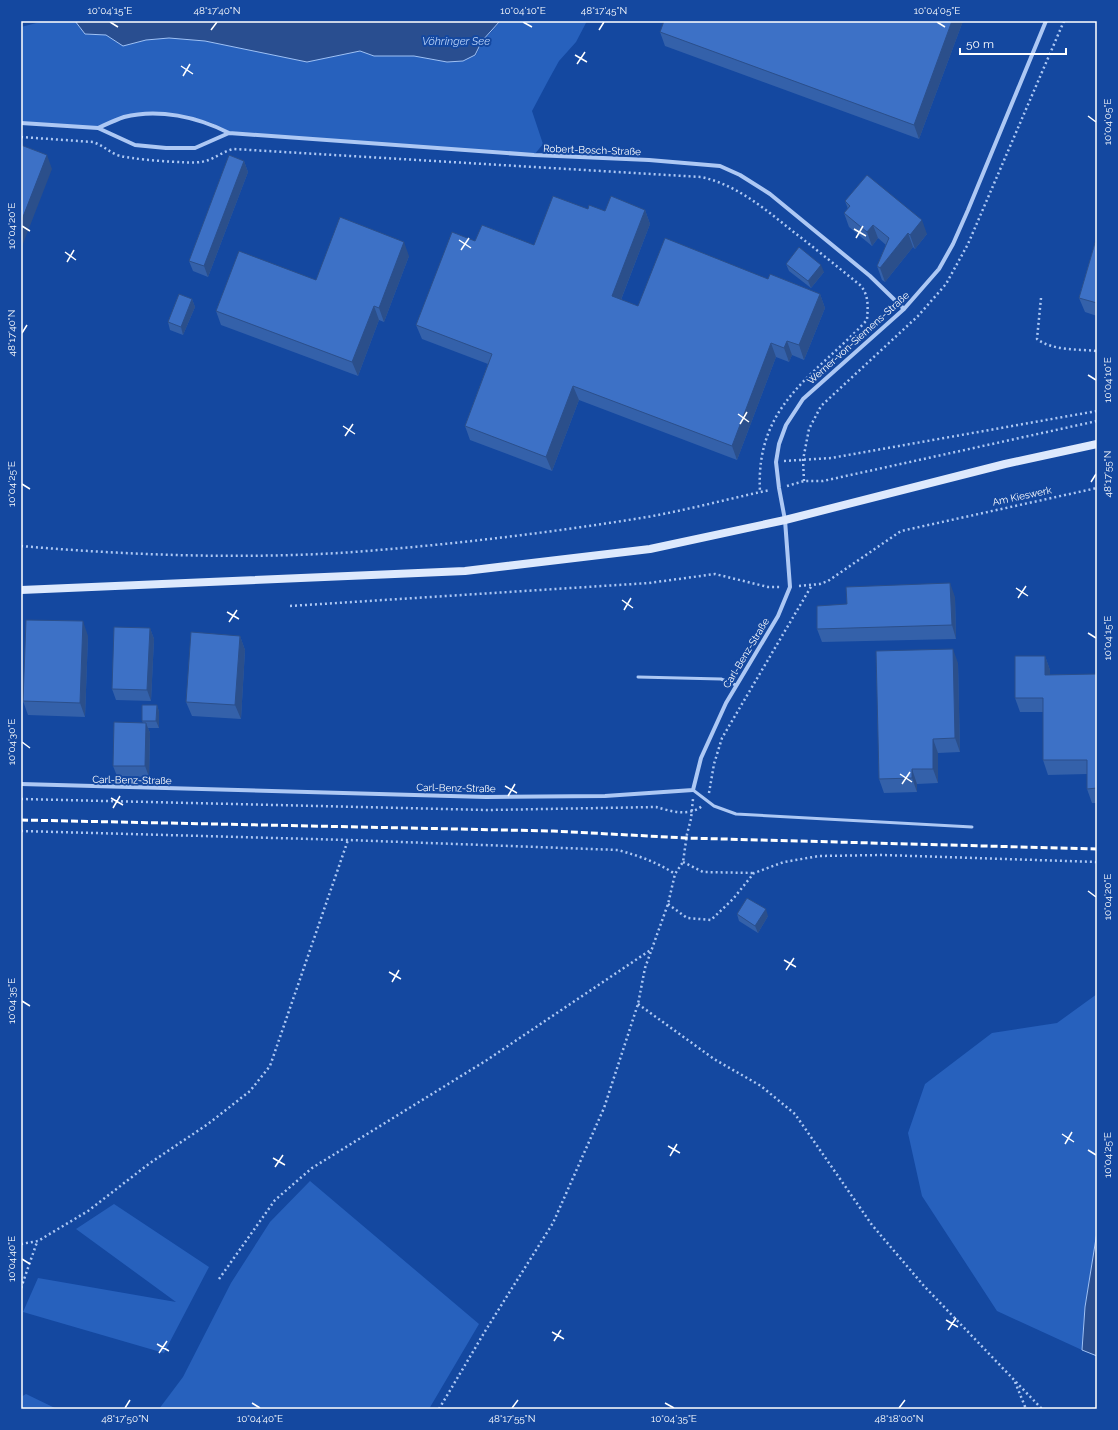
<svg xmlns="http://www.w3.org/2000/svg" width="1118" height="1430" viewBox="0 0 1118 1430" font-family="Raleway,sans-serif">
<rect width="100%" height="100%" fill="#1448a0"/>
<path fill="#2761bd" d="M44,21H75L85,34L106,35L123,46L146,40L169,38L205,41L307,62L360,51L374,56H414L447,62L463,61L476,55L483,41L501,21H587L576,42L559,61L549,79L532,111L543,144L534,155L228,132L212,123L195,118L169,115L137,114L98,127L21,123V27Z
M1097,994V1232L1085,1307L1082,1350L997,1311L922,1196L908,1133L925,1084L992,1033L1057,1023Z
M310,1181L479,1324L429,1409H159L183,1377L231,1283L270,1222Z
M114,1204L209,1267L164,1353L23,1312L38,1278L176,1302L76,1229Z
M26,1394L57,1409H21V1397Z"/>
<path fill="#294e90" stroke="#9fc2f6" d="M75,21H500L482,41L475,55L463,61L447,62L414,56H374L360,51L307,62L205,41L169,38L146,40L123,46L106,35L85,34Z
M1097,1232V1356L1082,1350L1085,1307Z"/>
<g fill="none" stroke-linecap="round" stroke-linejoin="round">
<path stroke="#adc8f4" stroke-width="2.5" stroke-dasharray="2 3" stroke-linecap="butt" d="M21,137L93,142C102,145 108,151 117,155C126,159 190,164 200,162C213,161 222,151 234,149L701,177C738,185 766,210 795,233C817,250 839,268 860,285C869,295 868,306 867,320C815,376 755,404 760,492
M1041,298L1037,339C1053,351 1078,349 1097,351
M784,461L831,458L1097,411
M804,481L803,460L809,429L821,406L918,316L946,284L968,244L1064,21
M787,486L804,481H823L1097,421
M21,546C127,555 234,559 339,553C440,546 541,534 641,518C684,511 727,499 770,490
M799,586L820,584L828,581L901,531L1097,488
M290,606L649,583L715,574L768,587H782
M709,793L714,764L722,738L812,585
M21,799L488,810L656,807C670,811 689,817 702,806
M21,831L348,840L618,850C639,856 657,862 675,874
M683,862L703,872L754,873
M668,904L687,918L711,920L733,899L754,873L784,862L819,856L883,855L1097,862
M638,1004L714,1059L761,1086L795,1114L872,1225L924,1286L1042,1409
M21,1244L38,1241L88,1211L150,1163L208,1124L250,1091L270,1066L348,840
M219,1279L275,1200L312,1168L487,1060L652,949
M21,1288L37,1242
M1015,1382L1026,1409
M439,1409L487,1328L553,1223L604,1108L638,1004L645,968L668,904L675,874L683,862L687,834L691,819L693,799"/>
<path stroke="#adc8f4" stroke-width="3" d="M638,677L721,679L736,685
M693,790L714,806L736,814L972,827"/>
<path stroke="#adc8f4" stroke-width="4" d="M21,123L98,128L135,145L166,148H195L229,133
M98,128C107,124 115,120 124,117C158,108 198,117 229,133L534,155L649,160L720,166L740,175L770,194L870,276L904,309
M21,784L486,797L605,796L693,790L701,758L726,703L778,616L790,587L785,520L779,488L776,462L779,444L786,425L803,399L904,309L939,269L953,244L968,210L1046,21"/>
<path stroke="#dde9fd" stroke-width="8" d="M21,590L465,571L650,549L785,520L1005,464L1097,444"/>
<path stroke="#fff" stroke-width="3" stroke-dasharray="7 3" stroke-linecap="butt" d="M21,820L553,831L686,838L1097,849"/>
</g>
<path fill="#3461aa" d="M963,21L919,139L665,46L660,32Z
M244,161L248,172L208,277L193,271L189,261Z
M845,201L927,234L915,249L913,247L885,282L882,280L877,266L886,245L878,238L872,246L849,227L844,213L848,209Z
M588,209L605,211L645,210L650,224L621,300L638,306L768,279L820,294L825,308L804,360L792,355L789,362L776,357L737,460L579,400L552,471L470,440L465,426L488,364L422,339L416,325L475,241L534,245Z
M1097,236V316L1085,312L1079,298Z
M409,256L384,322L379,320L358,376L221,325L216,311L316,280Z
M786,264L824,272L811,288L789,271Z
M192,299L195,307L183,335L170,330L168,322Z
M955,597L956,639L822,642L817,629L847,604Z
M150,628L154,639L151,701L116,700L112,689Z
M88,636L85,717L28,715L23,701Z
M240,636L245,650L241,719L192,716L186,702Z
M1045,656L1050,670V675L1097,674V803H1092L1087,789V774L1048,775L1043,760V712H1020L1015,698Z
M958,663L960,752L938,753V783L917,784V792L884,793L879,779Z
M157,705L159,712V728H148L150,733L149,777L117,776L113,766L143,723L142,721Z
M737,914L768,916L758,933L739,921Z"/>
<path fill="#2b4f8b" d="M952,21H963L919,139L914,125Z
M47,155L52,169L21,249V222Z
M244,161L248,172L208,277L204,266Z
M645,210L650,224L617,310L612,296Z
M922,220L927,234L915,249L910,235Z
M873,225L878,238L872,246L867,232Z
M908,233L913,247L885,282L880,268Z
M404,242L409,256L384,322L379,308Z
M821,265L824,272L811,288L808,281Z
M820,294L825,308L804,360L799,345Z
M192,299L195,307L183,335L181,327Z
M374,306L379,320L358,376L352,362Z
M787,341L792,355L789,362L784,348Z
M771,343L776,357L737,460L732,446Z
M573,386L579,400L552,471L546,457Z
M950,583L955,597L956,639L952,625Z
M83,621L88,636L85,717L80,703Z
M150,628L154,639L151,701L147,690Z
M240,636L245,650L241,719L235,705Z
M953,649L958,663L960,752L955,738Z
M1045,656L1050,670V689L1045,675Z
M157,705L159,712V728L156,721Z
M146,723L150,733L149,777L145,766Z
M933,739L938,753V783L933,769Z
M912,769L917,784V792L912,778Z
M766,909L768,916L758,933L755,926Z"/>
<path fill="#3d71c6" stroke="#2b4f8b" d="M664,21H952L914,125L660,32Z
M21,145L47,155L21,222Z
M229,155L244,161L204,266L189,261Z
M867,175L922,220L910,235L908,233L880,268L877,266L889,238L873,225L867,232L844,213L850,206L845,201Z
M553,196L588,209L589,205L605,211L611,196L645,210L612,296L638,306L665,238L768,279L770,274L820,294L799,345L787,341L784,348L771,343L732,446L573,386L546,457L465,426L492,354L416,325L452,232L475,241L482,225L534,245Z
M340,217L404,242L379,308L374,306L352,362L216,311L239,251L316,280Z
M1097,236V303L1079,298Z
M799,247L821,265L808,281L786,264Z
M179,294L192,299L181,327L168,322Z
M950,583L952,625L817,629V606L847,604L846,587Z
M26,620L83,621L80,703L23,701Z
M114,627L150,628L147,690L112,689Z
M191,632L240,636L235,705L186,702Z
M953,649L955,738L933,739V769H912V778L879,779L876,651Z
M1015,656H1045V675L1097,674V788L1087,789V760H1043V698H1015Z
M142,705H157L156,721H142Z
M114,722L146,723L145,766H113Z
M747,898L766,909L755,926L737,914Z"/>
<path fill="none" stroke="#fff" stroke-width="1.5" d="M110,22L118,27M523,22L532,27M937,22L945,27M211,30L217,22M599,30L604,22M575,55L587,62M577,64L585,52M181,66L193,74M183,76L190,64M1088,116L1096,122M22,226L30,231M854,229L866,236M856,238L863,226M459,240L471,248M461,250L469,238M65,252L76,260M67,262L74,250M22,333L27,325M1088,375L1096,380M738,414L749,422M740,424L747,412M343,426L355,434M345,436L353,424M1091,482L1096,474M22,484L30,489M1016,588L1028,596M1018,598L1026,586M622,600L633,608M624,610L631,598M227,612L239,619M229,622L237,610M1088,633L1096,638M22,742L30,748M900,774L912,782M902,784L910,772M505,786L517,793M508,796L515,784M111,798L123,805M113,808L120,796M1088,891L1096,897M784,960L796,967M786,970L794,958M389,972L401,979M392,982L399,970M22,1001L30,1006M1062,1134L1074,1142M1065,1144L1072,1132M668,1146L680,1153M1088,1150L1096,1155M670,1156L677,1144M273,1158L285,1165M275,1167L283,1155M22,1259L30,1264M946,1320L958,1327M948,1330L956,1318M552,1332L564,1339M554,1341L561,1330M157,1344L169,1351M159,1353L167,1341M252,1403L260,1408M665,1403L674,1408M125,1408L130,1400M512,1408L518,1400M899,1408L905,1400"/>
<g text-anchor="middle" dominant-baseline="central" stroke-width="4" stroke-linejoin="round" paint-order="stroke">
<g font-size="10" fill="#fff" stroke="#1448a0">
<text transform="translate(592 150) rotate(2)">Robert-Bosch-Straße</text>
<text transform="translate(858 338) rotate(-42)">Werner-von-Siemens-Straße</text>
<text transform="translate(1022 496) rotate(-12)">Am Kieswerk</text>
<text transform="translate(746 653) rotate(-59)">Carl-Benz-Straße</text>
<text transform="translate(132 780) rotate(1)">Carl-Benz-Straße</text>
<text transform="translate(456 788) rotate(1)">Carl-Benz-Straße</text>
</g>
<g font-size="11" font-style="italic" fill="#bad3fa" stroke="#1448a0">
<text x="456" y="41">Vöhringer See</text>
</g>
</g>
<rect width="1118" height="1430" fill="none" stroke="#1448a0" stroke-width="44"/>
<path d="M960 48v6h106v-6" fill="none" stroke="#ffffff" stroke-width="2"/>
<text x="966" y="48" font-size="12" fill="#ffffff" stroke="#1448a0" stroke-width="3" paint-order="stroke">50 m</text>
<rect x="22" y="22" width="1074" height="1386" fill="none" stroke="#fff" stroke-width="1.5"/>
<g font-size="10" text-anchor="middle" fill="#fff">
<text x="110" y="14">10°04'15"E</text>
<text x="217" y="14">48°17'40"N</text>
<text x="523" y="14">10°04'10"E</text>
<text x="604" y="14">48°17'45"N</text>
<text x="937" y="14">10°04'05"E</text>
<text transform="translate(1107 122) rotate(-90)" y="4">10°04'05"E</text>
<text transform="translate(11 226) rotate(-90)" y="4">10°04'20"E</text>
<text transform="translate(11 333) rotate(-90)" y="4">48°17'40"N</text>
<text transform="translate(1107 380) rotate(-90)" y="4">10°04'10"E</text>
<text transform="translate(1107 474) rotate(-90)" y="4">48°17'55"N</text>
<text transform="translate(11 484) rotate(-90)" y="4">10°04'25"E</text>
<text transform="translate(1107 638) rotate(-90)" y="4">10°04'15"E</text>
<text transform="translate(11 742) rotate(-90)" y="4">10°04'30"E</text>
<text transform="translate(1107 897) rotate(-90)" y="4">10°04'20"E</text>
<text transform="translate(11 1001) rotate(-90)" y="4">10°04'35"E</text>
<text transform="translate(1107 1155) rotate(-90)" y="4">10°04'25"E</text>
<text transform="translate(11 1259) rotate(-90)" y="4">10°04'40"E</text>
<text x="125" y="1422">48°17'50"N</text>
<text x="260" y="1422">10°04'40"E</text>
<text x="512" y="1422">48°17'55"N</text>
<text x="674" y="1422">10°04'35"E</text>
<text x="899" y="1422">48°18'00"N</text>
</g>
</svg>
